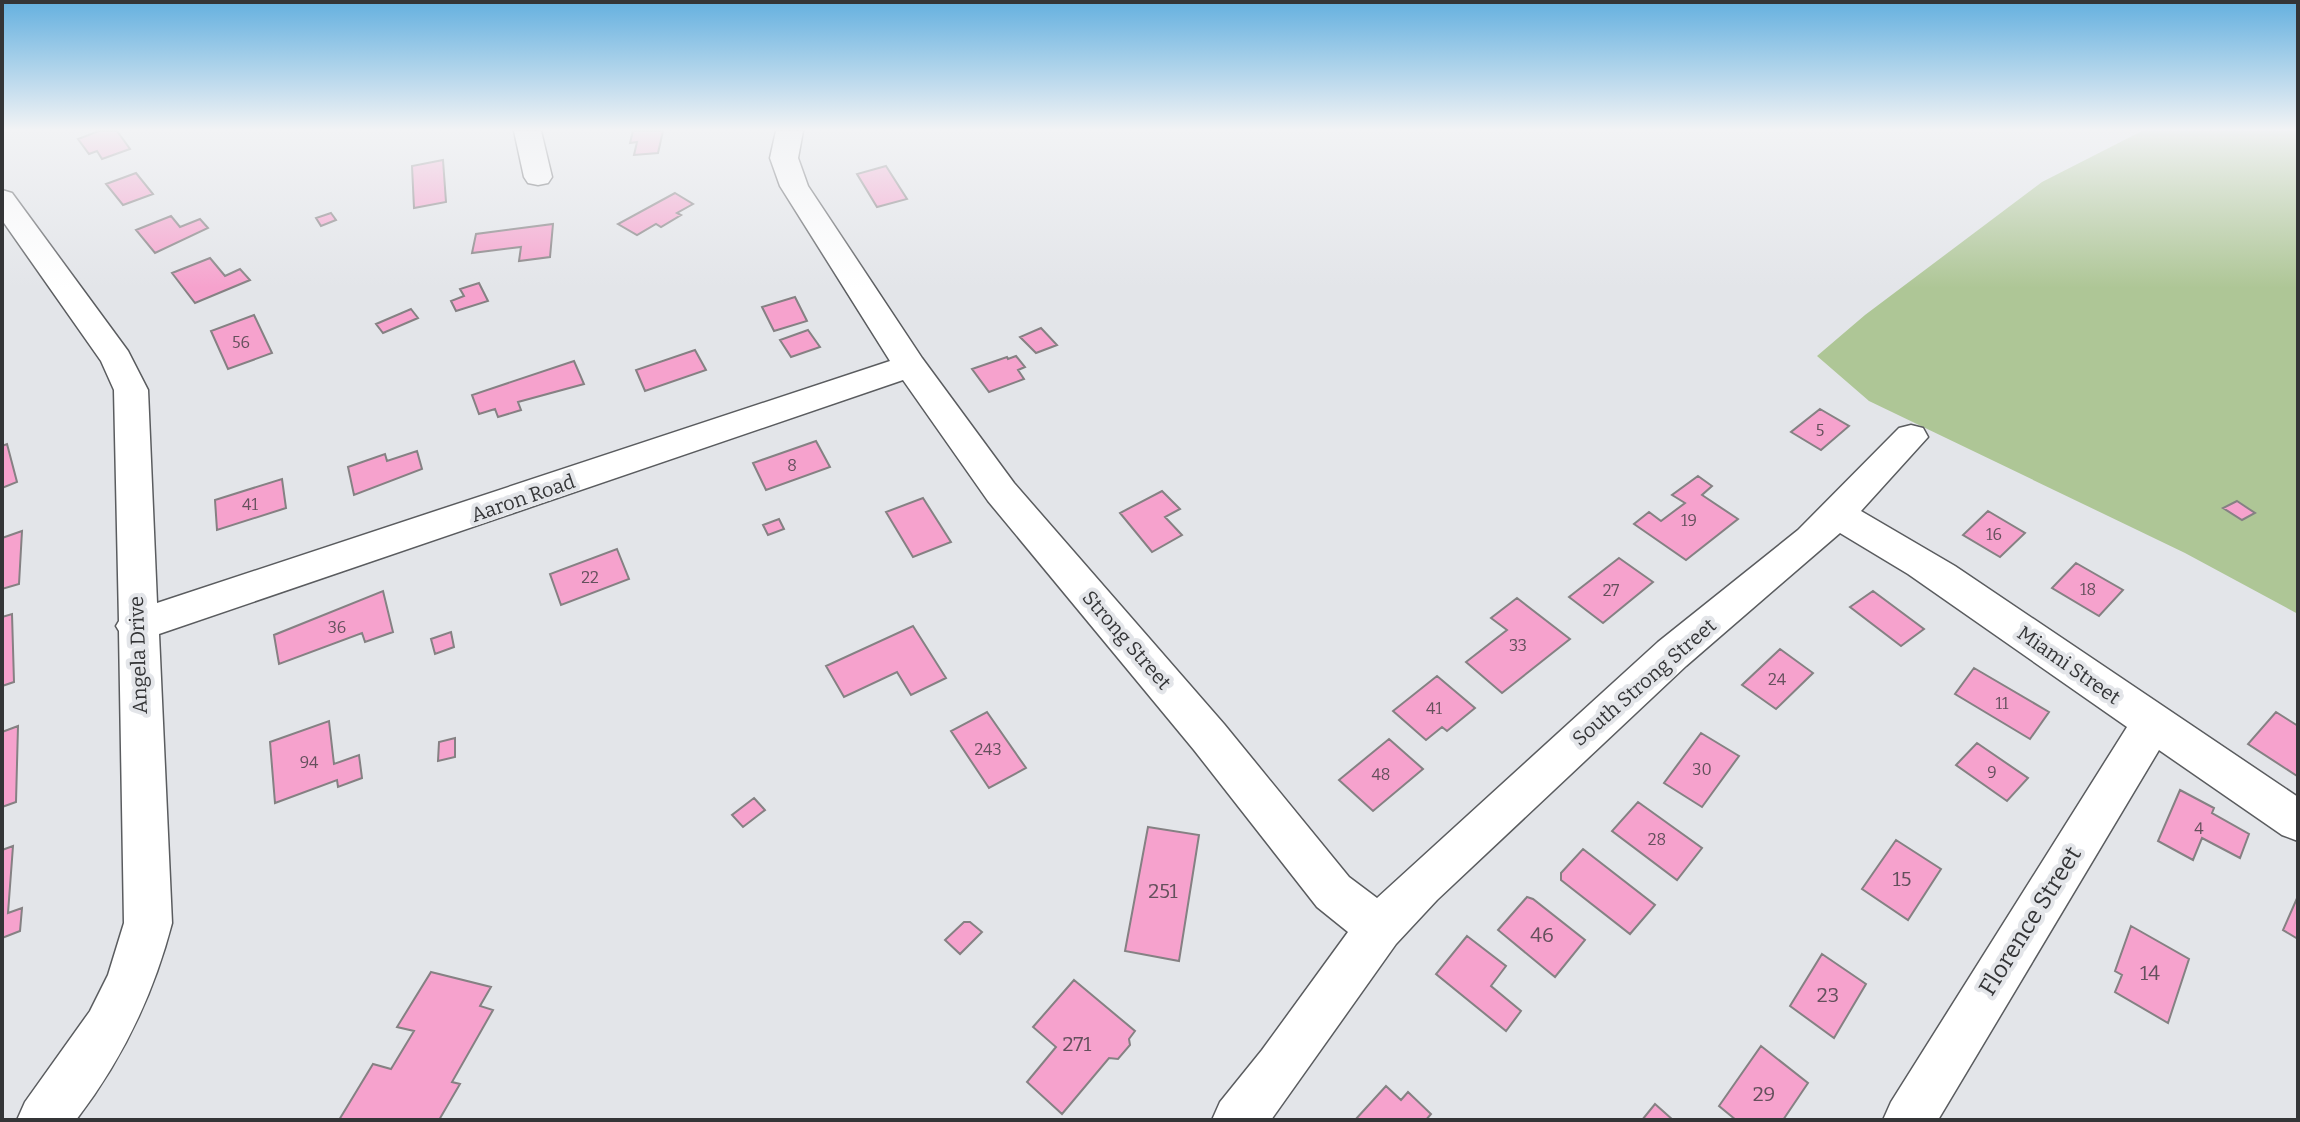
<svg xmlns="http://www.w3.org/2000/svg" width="2300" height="1122" viewBox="0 0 2300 1122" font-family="Bitter,serif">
<rect width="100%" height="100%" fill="#e3e5e9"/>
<path fill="#aec696" d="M2142,131H2298V614L2185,553L1869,401L1817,356L1865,315L2042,182Z"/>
<path fill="#f6a2cd" stroke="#858183" stroke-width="2" d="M99,131H117L130,149L102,159L97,151L89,154L78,139Z
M633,131H663L658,153L634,155L637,142L630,143Z
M443,160L446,202L414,208L412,166Z
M886,166L907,199L877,207L857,174Z
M136,173L153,194L123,205L106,184Z
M675,193L693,204L677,213L681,215L661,227L656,224L637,235L618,224Z
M331,213L336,220L321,226L316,218Z
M171,216L180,227L200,219L208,228L155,253L136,230Z
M553,224L550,257L519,261L521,247L472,253L476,234Z
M210,258L225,276L240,269L250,280L195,303L172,273Z
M479,283L488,301L456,311L451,301L464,296L460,289Z
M795,297L807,321L774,331L762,307Z
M411,309L418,318L383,333L376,324Z
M254,315L272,353L228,369L211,331Z
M1041,328L1057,345L1036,353L1020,337Z
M808,330L820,347L791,357L780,340Z
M695,350L706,370L645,391L636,370Z
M1016,356L1025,367L1018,370L1024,379L989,392L972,369L1007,357L1008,359Z
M574,361L584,384L518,402L521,410L498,417L495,409L479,414L472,395Z
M1820,409L1849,426L1821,450L1791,432Z
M816,441L830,467L766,490L753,463Z
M7,444L17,482L2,488V446Z
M417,451L422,469L354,495L348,467L385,454L387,461Z
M1698,476L1712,486L1702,495L1738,519L1686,560L1634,524L1649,512L1661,521L1685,503L1672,495Z
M282,479L286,508L217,530L215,500Z
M1162,491L1180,509L1165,517L1182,535L1152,552L1120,513Z
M923,498L951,542L913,557L886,512Z
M2237,501L2255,513L2242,520L2223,508Z
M1988,511L2025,533L2000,557L1963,535Z
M779,519L784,529L768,535L763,525Z
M22,531L19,584L2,589V538Z
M617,549L629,579L561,605L550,574Z
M1619,558L1653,582L1603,623L1569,597Z
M2076,563L2123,590L2099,616L2052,588Z
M383,591L393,632L365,642L362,633L279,664L274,635Z
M1873,591L1924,629L1901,646L1850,607Z
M1517,598L1570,639L1502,693L1466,662L1507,630L1491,618Z
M12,614L14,682L2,686V617Z
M913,626L946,678L911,695L897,672L844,697L826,666Z
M451,632L454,647L435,654L431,639Z
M1780,649L1813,673L1776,709L1742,685Z
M1974,668L2049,712L2030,739L1955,694Z
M1437,676L1475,708L1447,731L1442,727L1426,740L1393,711Z
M987,712L1026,768L989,788L951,731Z
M2276,712L2298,726L2297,776L2248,744Z
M329,721L334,764L359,755L362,778L338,787L337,780L275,803L270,742Z
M18,726L16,802L2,807V732Z
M1701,733L1739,756L1702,807L1664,783Z
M455,738V757L438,761L439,742Z
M1389,739L1423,769L1373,811L1339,780Z
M1977,743L2028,778L2007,801L1956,765Z
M2180,790L2214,808L2212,813L2249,834L2240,858L2202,838L2193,860L2158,841Z
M754,798L765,810L743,827L732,815Z
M1638,802L1702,848L1677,880L1612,831Z
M1148,827L1199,835L1179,961L1125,951Z
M1896,840L1941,869L1908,920L1862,889Z
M13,846L8,913L22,908L20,931L2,938V850Z
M1583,849L1655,905L1630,934L1561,880V873Z
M2298,896V939L2283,930Z
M1527,897L1533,899L1585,940L1555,977L1498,930Z
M964,922H970L982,932L960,954L945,940Z
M2131,926L2189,959L2168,1023L2115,992L2122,975L2115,971Z
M1467,936L1506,966L1491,986L1521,1011L1506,1031L1436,974Z
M1822,954L1866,984L1834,1038L1790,1006Z
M431,972L491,987L480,1006L493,1010L452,1082L460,1084L439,1120H339L373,1064L391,1069L414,1031L397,1027Z
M1074,980L1135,1031L1129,1039L1130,1045L1118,1059L1109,1058L1062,1114L1027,1082L1056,1047L1033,1027Z
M1761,1046L1808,1083L1783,1120H1736L1719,1106Z
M1386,1086L1401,1100L1408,1092L1431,1114L1426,1120H1355Z
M1655,1104L1673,1120H1642Z"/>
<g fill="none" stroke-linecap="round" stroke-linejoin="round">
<g stroke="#5a5c5f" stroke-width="3">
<path id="minor" d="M514,131H541L552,177L548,183L538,185L528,183L524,177Z
M776,131H803L798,158L808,186L922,358L1014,483L1224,724L1349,877L1377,898L1658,642L1798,530L1899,428L1911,425L1923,428L1928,437L1861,511L1955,566L2298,797V841L2282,835L2159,750L1938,1120H1883L1891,1102L2127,727L1908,574L1840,533L1686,666L1437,900L1396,944L1271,1120H1212L1220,1102L1262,1050L1348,932L1317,907L1194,750L988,501L903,380L159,634L172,923C153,996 122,1060 76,1120H17L25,1102L90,1011L108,975L124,923L119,631L116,626L119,621L114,390L101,361L2,220V190L12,193L128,351L148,390L157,603L890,361L780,186L770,158Z"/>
</g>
<use href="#minor" fill="#fff" fill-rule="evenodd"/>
</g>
<linearGradient id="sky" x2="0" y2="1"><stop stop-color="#64b0df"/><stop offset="0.45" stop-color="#f2f3f5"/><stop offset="1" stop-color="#f2f3f5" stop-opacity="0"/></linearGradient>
<rect width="2300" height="288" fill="url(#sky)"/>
<g text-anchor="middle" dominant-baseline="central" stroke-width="8" stroke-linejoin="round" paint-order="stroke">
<g font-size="16" fill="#64505c">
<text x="241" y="342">56</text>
<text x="1820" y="430">5</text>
<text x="792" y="465">8</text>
<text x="250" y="504">41</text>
<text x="1689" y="520">19</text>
<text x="1994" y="534">16</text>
<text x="590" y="577">22</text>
<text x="2088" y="589">18</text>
<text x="1611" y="590">27</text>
<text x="337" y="627">36</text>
<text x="1518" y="645">33</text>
<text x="1777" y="679">24</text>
<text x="2002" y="703">11</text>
<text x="1434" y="708">41</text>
<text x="988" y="749">243</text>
<text x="309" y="762">94</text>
<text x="1702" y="769">30</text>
<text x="1992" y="772">9</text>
<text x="1381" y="774">48</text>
<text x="2199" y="828">4</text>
<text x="1657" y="839">28</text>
</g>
<g font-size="20" fill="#343537" stroke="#e3e5e9">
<text transform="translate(523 498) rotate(-19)">Aaron Road</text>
<text transform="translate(1127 640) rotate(49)">Strong Street</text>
<text transform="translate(138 655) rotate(-92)">Angela Drive</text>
<text transform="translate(2069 665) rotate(35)">Miami Street</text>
<text transform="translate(1644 682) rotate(-41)">South Strong Street</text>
</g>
<g font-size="20" fill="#64505c">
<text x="1902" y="879">15</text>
<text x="1163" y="891">251</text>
<text x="1542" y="935">46</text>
<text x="2150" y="973">14</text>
<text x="1828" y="995">23</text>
<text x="1077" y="1044">271</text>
<text x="1764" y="1094">29</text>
</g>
<g font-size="24" fill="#343537" stroke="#e3e5e9">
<text transform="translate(2030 921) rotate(-58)">Florence Street</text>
</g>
</g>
<rect width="2300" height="1122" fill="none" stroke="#343537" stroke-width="8"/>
</svg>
